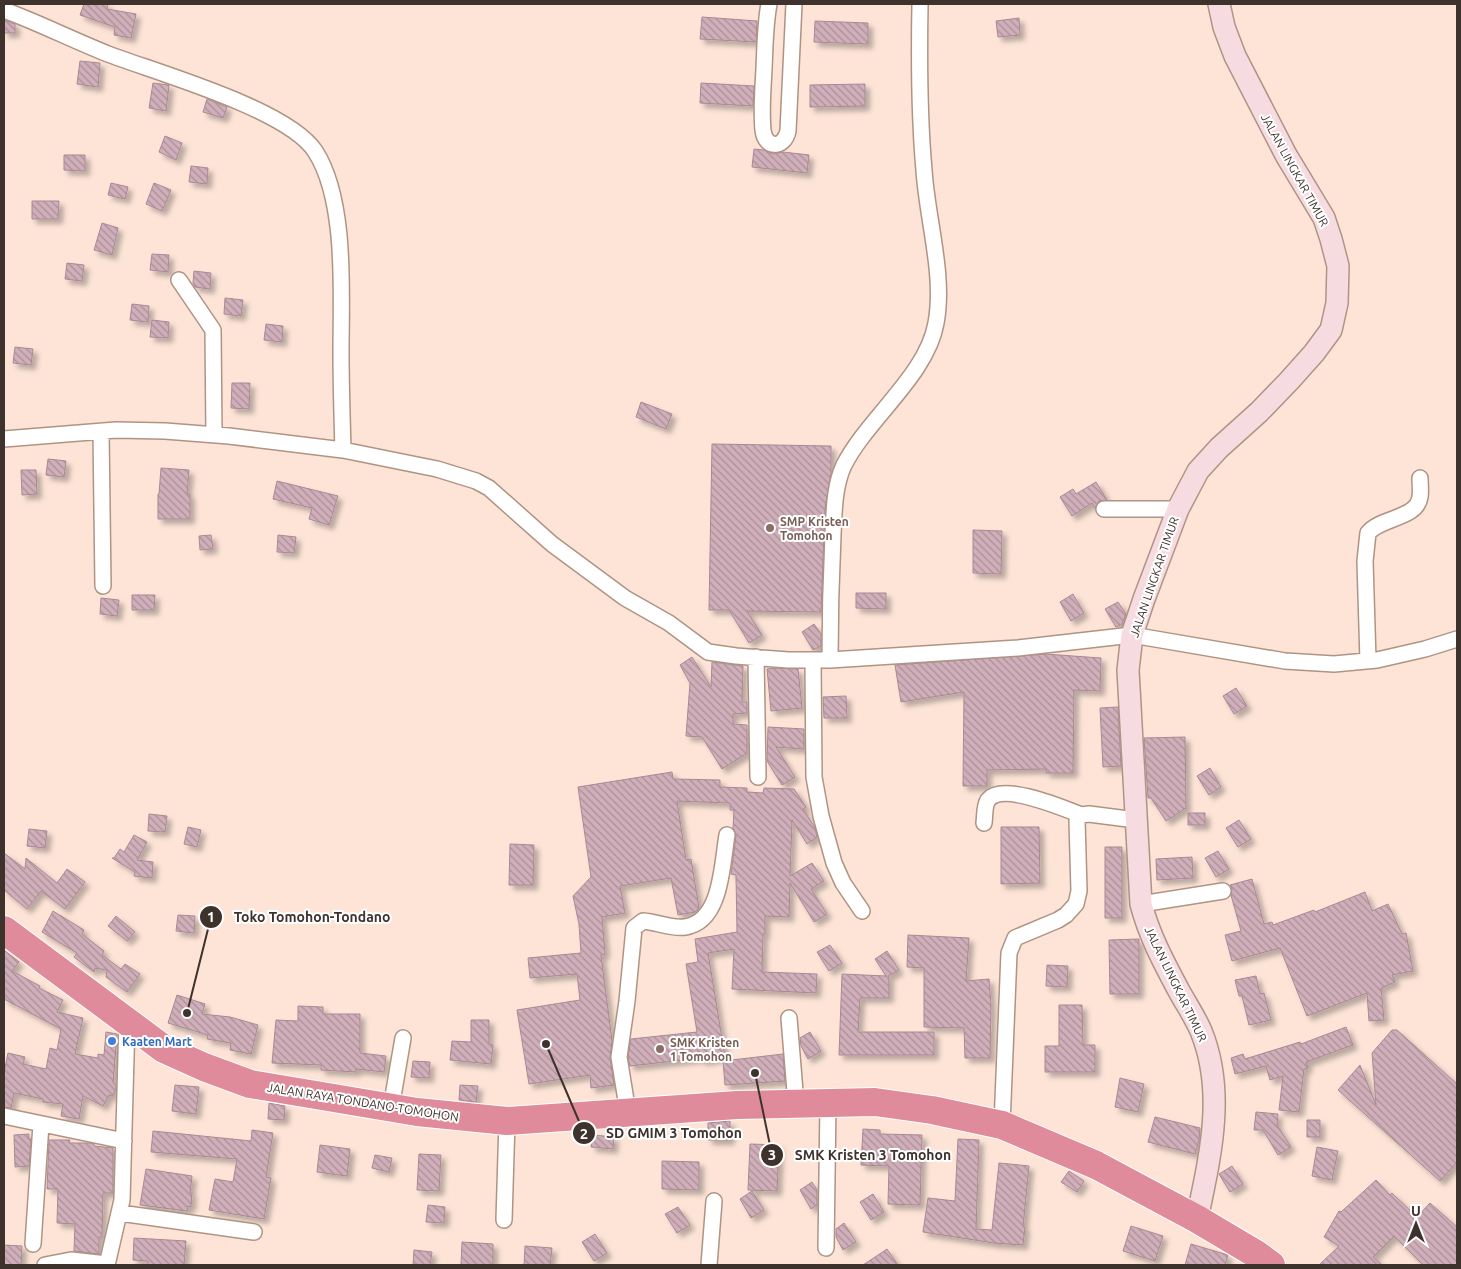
<svg xmlns="http://www.w3.org/2000/svg" width="1461" height="1269" viewBox="0 0 1461 1269" font-family="Ubuntu,sans-serif">
<defs>
<pattern id="building-back-hatch" width="6" height="6" patternUnits="userSpaceOnUse" patternTransform="scale(1.25)"><rect width="6" height="6" fill="#d0afba"/><path d="M-1 5l2 2M0 0l6 6M5-1l2 2" fill="none" stroke="#aa8f97"/></pattern>
<filter id="shadow"><feDropShadow dx="4.5" dy="4.5" stdDeviation="2.5" flood-color="#0004"/></filter>
</defs>
<rect width="100%" height="100%" fill="#fde4d7"/>
<path fill="url(#building-back-hatch)" stroke="#a88994" filter="url(#shadow)" d="M84,4H108L107,9L136,14L131,38L114,35L115,27L80,15Z
M702,17L757,21L756,42L700,39Z
M1019,18L1020,35L998,37L996,21Z
M4,20L15,24V33H4Z
M815,21L868,23V44L814,42Z
M80,61L100,63L98,87L77,84Z
M153,83L169,85L166,111L149,108Z
M701,83L754,86L753,106L700,103Z
M865,84V106L810,107V85Z
M207,99L227,107L223,118L203,112Z
M165,136L182,143L176,160L159,152Z
M754,149L764,150L773,154L783,152L809,155L807,173L752,167Z
M64,155H85V171L64,170Z
M191,166L208,168L207,184L189,182Z
M111,183L128,187L125,199L108,195Z
M154,183L171,190L162,211L146,204Z
M32,201H59L58,219H32Z
M102,223L118,228L112,255L94,250Z
M152,254L169,255L168,272L150,270Z
M67,263L84,265L82,281L65,279Z
M194,271L211,273L210,289L195,287L193,283Z
M225,298L243,300L241,316L224,314Z
M132,304L149,306L148,322L130,320Z
M152,320L169,322L168,338L150,337Z
M266,324L283,326L282,342L264,340Z
M15,347L33,349L31,365L13,363Z
M232,383H250L249,409L231,408Z
M641,402L672,414L666,429L636,417Z
M712,444L831,446V474L825,508L821,612L747,611L762,635L749,643L729,610H709Z
M48,459L66,461L64,477L46,475Z
M161,468L189,470L187,494H190V519H158V494H159Z
M21,470H36L37,494L22,495Z
M277,481L338,496L329,525L309,519L312,508L273,499Z
M1096,482L1107,500L1099,501L1095,508L1092,503L1072,516L1060,497L1073,489L1076,494Z
M973,530L1002,531L1001,574L973,573Z
M211,535L213,549L200,550L199,536Z
M278,535L296,537L294,553L277,552Z
M856,593H886V609L856,608Z
M1073,594L1084,613L1071,621L1060,602Z
M132,595H155L154,610H132Z
M101,598L119,600L117,616L100,614Z
M1118,602L1126,614L1122,624L1116,627L1105,609Z
M814,624L821,634V646L813,650L802,632Z
M1045,654L1101,658L1100,691L1074,690L1073,773H1046V769L987,770V786H963L964,692L901,702L895,665Z
M692,657L711,687L712,662L743,666L742,702H747V713L733,714V724L747,725V753L722,769L702,737L686,736L690,683L680,665Z
M775,668L798,669L802,708L771,711L767,669Z
M1236,688L1247,706L1234,714L1223,696Z
M846,696L847,718H824L823,697Z
M1118,707L1121,766L1103,767L1100,708Z
M768,727L804,729V749L776,747L795,777L782,785L767,761Z
M1185,737L1186,808L1166,821L1151,798H1148L1144,738Z
M1210,768L1221,787L1209,795L1197,776Z
M672,772L673,779L720,780V787L747,788V792L763,793L764,788L794,789L806,807L803,809L815,828L817,837L807,844L792,820L790,876L812,863L824,881L811,889L827,914L814,922L790,883L789,917L765,916V934H763L762,972L817,974L816,993L732,989L734,949L708,953L725,1057L702,1061L701,1058L630,1066L628,1057L631,1039L697,1032L686,964L698,962L695,939L737,932L736,875L731,874L736,836L733,828L734,810H730V803L677,801L686,860L691,859L699,908L695,912L678,915L671,878L620,886L625,913L602,917L605,954L601,955L612,1041L610,1058L614,1085L591,1088L590,1075L529,1084L517,1010L580,1000L577,974L530,978L528,958L581,953L579,924L573,896L591,877L578,787Z
M1188,813H1205V825H1188Z
M149,814L167,816L165,832L148,831Z
M1239,820L1251,839L1238,847L1226,828Z
M188,827L201,830L197,847L184,844Z
M1001,827H1039L1040,883L1001,884Z
M29,829L47,831L45,848L27,846Z
M134,835L147,842L137,860L153,862L152,878L134,876L135,872L112,858H114L120,849L124,852Z
M510,844L534,845L533,885H509Z
M1105,847H1122V918H1105Z
M1218,851L1229,869L1216,877L1205,858Z
M4,853L25,869L26,858L57,883L67,869L85,882L65,909L41,891L27,909L4,890Z
M1192,857L1193,878L1157,880L1156,859Z
M1252,879L1264,924L1272,922L1273,925L1314,910L1315,912L1365,892L1372,911L1388,904L1402,934L1406,933L1413,971L1392,975L1395,982L1381,988L1384,1020L1369,1021L1367,993L1307,1016L1280,948L1232,961L1225,935L1241,931L1231,895L1232,889L1230,885Z
M53,911L84,930L82,934L104,951L102,955L121,969L125,964L140,974L127,992L106,977L107,970L95,968L94,972L74,957L77,953L42,932Z
M178,915L195,916L194,933L176,931Z
M116,916L135,932L127,941L108,926Z
M908,935L969,938L966,981L989,979L991,1006L990,1058H965L964,1028L924,1027V968L907,967Z
M1139,939V994H1110L1109,940Z
M830,945L842,963L829,971L817,952Z
M4,950L19,962L12,971L40,986L39,988L63,1000L57,1012L83,1018L75,1054L98,1058V1054L104,1055L106,1032L117,1034L113,1083L116,1085V1089L112,1096L109,1095L103,1106L83,1096L79,1119L61,1116L63,1104L43,1102V1099L14,1093L11,1108L4,1107V1073L8,1053L25,1057L23,1064L46,1069L50,1048L57,1050L61,1029L4,999Z
M887,951L899,970L888,976L889,977V998H860L858,1032H934V1055H839L842,974L886,976L875,959Z
M1047,965L1068,966L1067,987L1046,986Z
M1256,976L1260,994L1264,993L1271,1020L1249,1025L1242,996H1239L1235,980Z
M177,995L205,1004L202,1014L230,1017L258,1025L251,1054L230,1050L231,1043L207,1039L208,1035L168,1023Z
M1059,1005H1082L1083,1045H1095V1072H1045V1046H1059Z
M298,1006L323,1007V1014H360V1053L386,1056L384,1072L356,1069V1072L321,1070V1065L272,1063L276,1020L298,1021Z
M471,1020H489V1044L493,1045L491,1064L450,1060L452,1041L471,1042Z
M1346,1027L1353,1045L1306,1062L1308,1068L1304,1069L1299,1112L1279,1110L1283,1076L1270,1080L1266,1066L1235,1074L1231,1058L1243,1054L1245,1059L1300,1042L1301,1044Z
M1392,1030H1397L1457,1084V1162L1440,1181L1338,1090L1360,1065L1376,1105L1372,1053Z
M810,1032L821,1051L808,1059L801,1046L800,1038Z
M783,1054L785,1081L725,1085L723,1061Z
M413,1061L430,1062L429,1078L411,1077Z
M1120,1078L1144,1084L1138,1112L1115,1107Z
M175,1085L199,1087L196,1114L172,1111Z
M460,1085L478,1086L476,1102L459,1100Z
M269,1103L285,1106L284,1120L268,1119Z
M1256,1112L1278,1114L1277,1125L1291,1147L1278,1155L1263,1130H1254Z
M1155,1117L1200,1128L1199,1140L1195,1154L1148,1142Z
M1307,1120H1320V1137H1307Z
M730,1121V1140H708V1123Z
M863,1129L880,1130V1134L922,1135L920,1205L888,1204L889,1166L861,1165Z
M252,1130L273,1133L266,1177L271,1178L264,1219L209,1210L215,1179L233,1182L237,1159L151,1152L153,1131L251,1141Z
M29,1134V1139H31L29,1166L15,1167L14,1135Z
M593,1135L614,1137L613,1149L591,1147Z
M958,1139L979,1140L976,1229L992,1230L999,1163L1029,1166L1023,1227H1025L1023,1245L994,1243L923,1232L928,1198L955,1201Z
M49,1140H70L69,1143H90L94,1144V1146L113,1148V1193H103L102,1237H99V1254L74,1251L75,1224L57,1223L58,1189H47Z
M750,1144L779,1145L777,1191L748,1190Z
M320,1145L350,1149L347,1176L317,1172Z
M1317,1147L1338,1151L1332,1180L1312,1176Z
M419,1154L441,1155L439,1191L417,1190Z
M375,1155L392,1158L389,1172L372,1168Z
M662,1161L699,1162V1190L662,1189Z
M1232,1166L1243,1184L1230,1192L1219,1174Z
M146,1169L192,1176L190,1193H192L191,1207L188,1206L187,1211L140,1205Z
M1069,1171L1084,1181L1077,1192L1061,1182Z
M1376,1180L1390,1195L1392,1193L1417,1217L1430,1203L1457,1227V1265H1423L1394,1236L1373,1257L1382,1265H1319L1339,1246L1324,1237L1339,1211L1341,1212Z
M812,1182L817,1190V1205L811,1209L800,1190Z
M752,1191L764,1210L751,1218L740,1199Z
M873,1194L884,1212L871,1220L860,1202Z
M428,1205L445,1207L444,1223L426,1222Z
M678,1207L690,1225L677,1233L665,1214Z
M844,1223L856,1242L843,1250L836,1237V1229Z
M1131,1226L1163,1236L1155,1261L1123,1251Z
M595,1234L607,1253L594,1261L582,1242Z
M134,1238L186,1241L184,1265H148V1261L133,1260Z
M462,1242L493,1244V1265H461Z
M1191,1244L1228,1255L1225,1265H1185Z
M4,1245L22,1246L21,1265H4Z
M525,1246L552,1248L550,1265H524Z
M887,1249L898,1265H863Z
M414,1250L432,1252L430,1265H413Z"/>
<g fill="none" stroke-linecap="round" stroke-linejoin="round">
<g stroke="#af9484" stroke-width="18">
<path id="street" d="M769,4C765,25 765,47 764,69C763,89 761,110 763,130C765,149 784,149 788,131L794,4
M4,10C39,23 73,40 108,54C158,73 287,109 315,151C347,200 341,294 341,351C341,384 342,417 343,450
M179,280L213,330L214,435
M101,432L103,586
M4,439L116,430L165,431L229,436L343,450L437,469L476,481L489,488L552,544L625,598L669,623L708,652L736,656L788,660H830L1018,648L1132,635L1285,661L1334,664L1377,660L1425,649L1457,639
M1104,509H1178
M756,657L758,777
M813,660L814,777L821,816L834,863L843,883L862,911
M830,660C830,618 831,577 833,535C834,513 834,486 844,465C868,418 927,375 936,323C945,275 927,219 924,170C919,115 919,59 920,4
M1368,661L1365,561L1368,533C1381,517 1417,519 1420,497C1421,491 1420,484 1420,478
M984,823C985,816 984,806 988,800C1002,782 1063,808 1081,815
M1141,904L1223,891
M789,1018L796,1104
M391,1108L403,1038
M628,1113L619,1057L627,1001L634,928L643,921C657,922 671,929 685,927C722,922 722,863 727,835
M4,1116L124,1141
M1002,1125L1009,953L1015,938L1058,920L1066,915L1076,904L1079,891L1077,820L1081,815L1089,814L1136,820
M120,1213L254,1232
M504,1220L507,1121
M33,1244L41,1124
M826,1248L828,1103
M45,1265L71,1260L107,1264
M107,1265L122,1200L127,1021
M709,1265L714,1201"/>
</g>
<g stroke="#af9484" stroke-width="24">
<path id="secondary" d="M1197,1219C1210,1157 1226,1092 1201,1031C1195,1017 1186,1004 1179,991C1164,963 1149,935 1141,904L1128,670L1132,635L1144,599L1178,509L1198,471L1219,448L1259,412L1289,381L1314,353L1331,330L1337,303L1338,266L1331,239L1324,218L1286,155L1235,56L1224,27L1219,4"/>
</g>
<g stroke="#fff" stroke-width="30">
<path id="highway" d="M4,930L164,1049L204,1067L250,1084L417,1112L507,1121L737,1105L875,1102L932,1110L1002,1125L1096,1165L1197,1219L1256,1254L1271,1265"/>
</g>
<use href="#street" stroke="#fff" stroke-width="15"/>
<use href="#secondary" stroke="#f6dce1" stroke-width="21"/>
<use href="#highway" stroke="#e08b9b" stroke-width="28"/>
</g>
<g fill="#8d6e63" stroke="#fff" stroke-width="2">
<circle cx="770" cy="528" r="5"/>
<circle cx="660" cy="1049" r="5"/>
</g>
<circle fill="#3f7fe0" stroke="#fff" stroke-width="2" cx="112" cy="1041" r="5"/>
<g text-anchor="middle" dominant-baseline="central" stroke-width="4" stroke-linejoin="round" paint-order="stroke">
<g font-size="12" fill="#3e322c" stroke="#fff">
<text transform="translate(1295 170) rotate(61)">JALAN LINGKAR TIMUR</text>
<text transform="translate(1154 577) rotate(-71)">JALAN LINGKAR TIMUR</text>
<text transform="translate(1176 984) rotate(64)">JALAN LINGKAR TIMUR</text>
<text transform="translate(363 1102) rotate(9)">JALAN RAYA TONDANO-TOMOHON</text>
</g>
<g font-size="12" font-weight="bold" fill="#785e54" stroke="#fff" text-anchor="start">
<text x="780" y="521">SMP Kristen<tspan x="780" dy="14">Tomohon</tspan></text>
<text x="670" y="1042">SMK Kristen<tspan x="670" dy="14">1 Tomohon</tspan></text>
</g>
<g font-size="12" font-weight="bold" fill="#366cbe" stroke="#fff" text-anchor="start">
<text x="122" y="1041">Kaaten Mart</text>
</g>
</g>
<path fill="none" stroke="#3e322c" stroke-width="2" d="M187 1013L211 917M546 1044L584 1133M755 1073L772 1155"/>
<g fill="#3e322c" stroke="#fff" stroke-width="2">
<circle cx="187" cy="1013" r="5"/>
<circle cx="546" cy="1044" r="5"/>
<circle cx="755" cy="1073" r="5"/>
<circle cx="211" cy="917" r="12"/>
<circle cx="584" cy="1133" r="12"/>
<circle cx="772" cy="1155" r="12"/>
</g>
<g font-size="15" text-anchor="middle" font-weight="bold" fill="#fff">
<text x="211" y="922">1</text>
<text x="584" y="1139">2</text>
<text x="772" y="1160">3</text>
</g>
<g font-size="14" text-anchor="middle" font-weight="bold" fill="#3e322c" stroke="#fff" stroke-width="4" stroke-linejoin="round" paint-order="stroke">
<text x="312" y="922">Toko Tomohon-Tondano</text>
<text x="674" y="1138">SD GMIM 3 Tomohon</text>
<text x="873" y="1160">SMK Kristen 3 Tomohon</text>
</g>
<rect width="1461" height="1269" fill="none" stroke="#3e322c" stroke-width="10"/>
<g transform="translate(1416 1224)" stroke="#ffffff" stroke-width="4" paint-order="stroke">
<path d="M0-4L9 19L0 12L-9 19Z" fill="#3e322c"/>
<text y="-8" font-size="14" font-weight="bold" text-anchor="middle" fill="#3e322c">U</text>
</g>
</svg>
